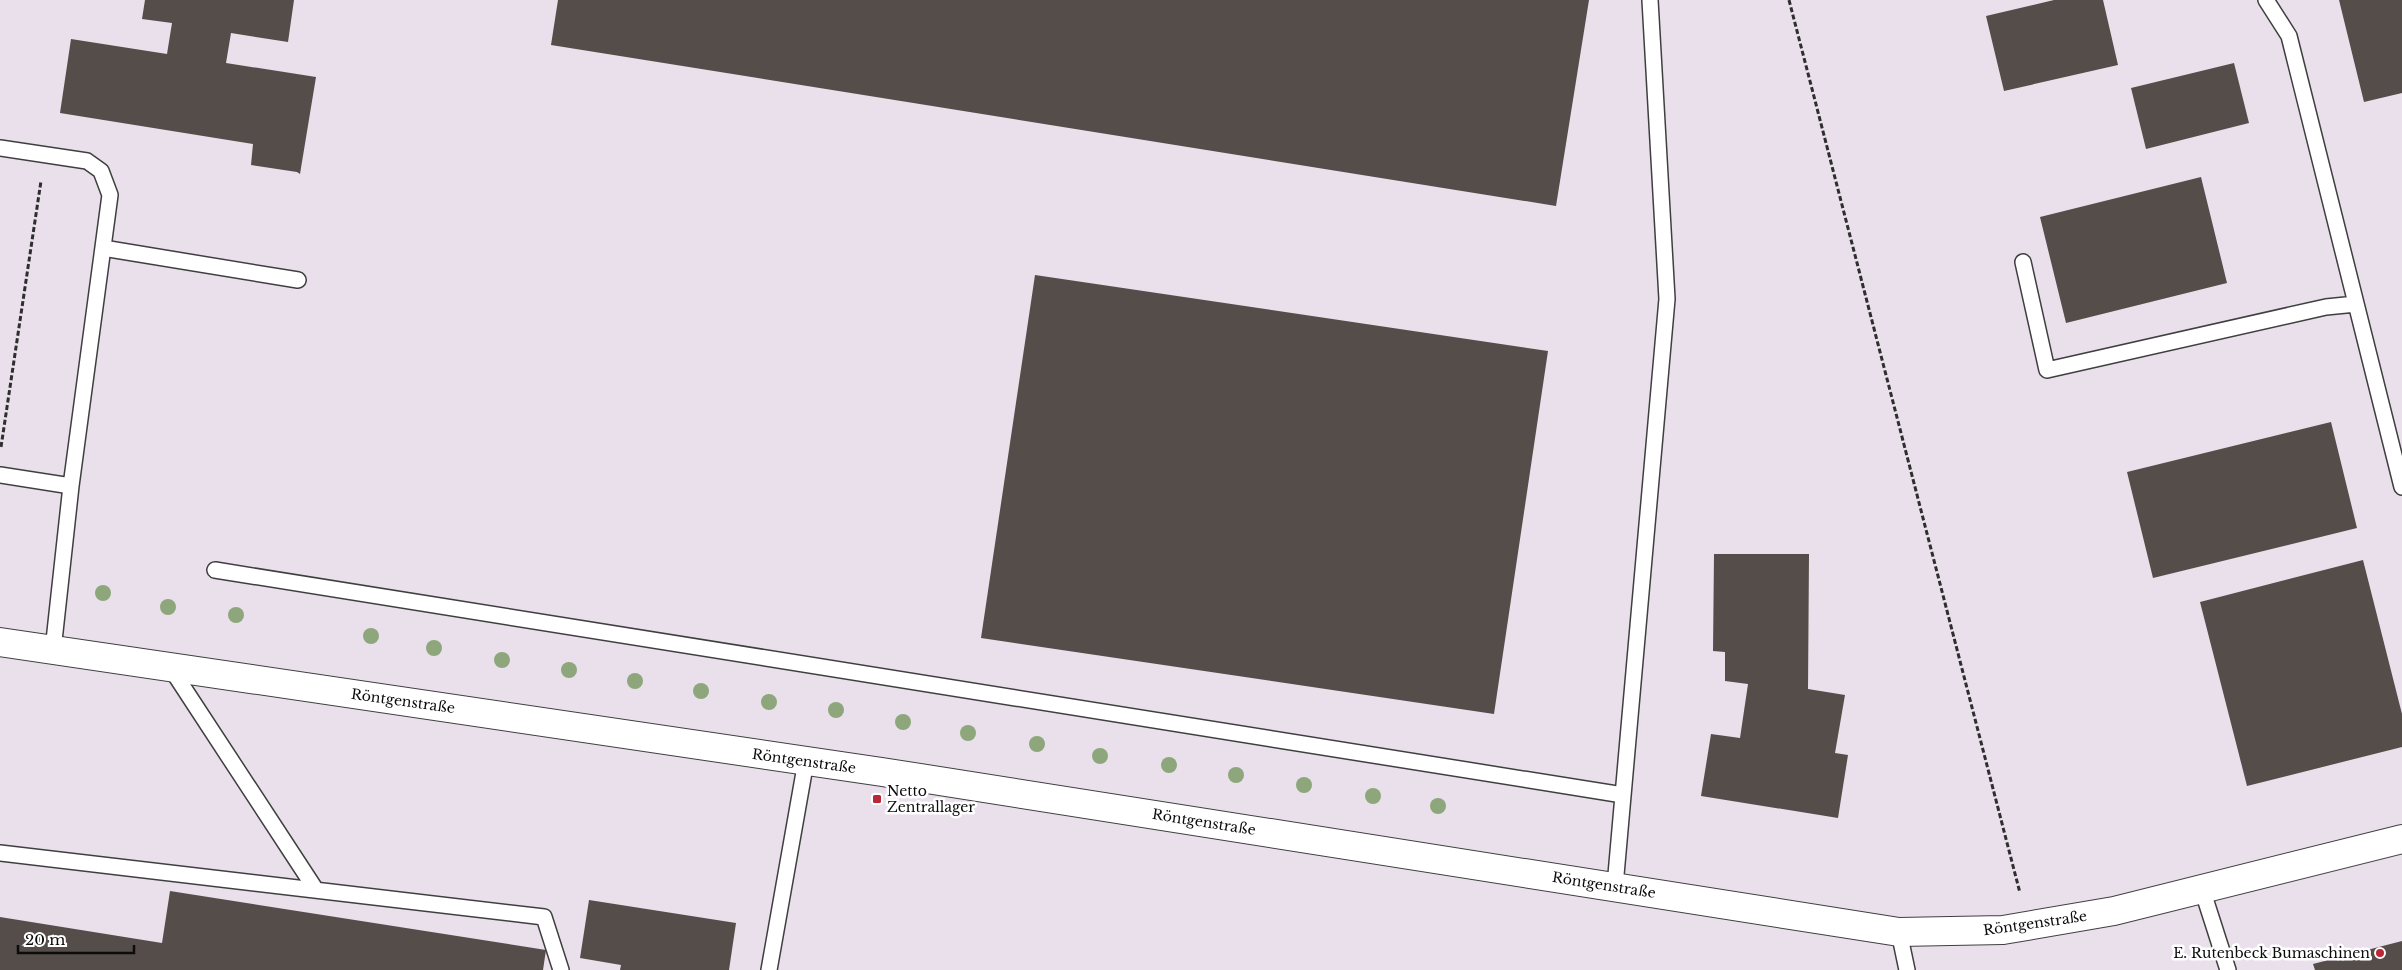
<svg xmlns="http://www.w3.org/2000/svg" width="2402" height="970" viewBox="0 0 2402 970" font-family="'Libre Baskerville',serif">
<rect width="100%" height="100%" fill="#fffaec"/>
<path fill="#e9e0eb" d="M0,0H2402V970H0Z"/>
<path fill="#554d49" d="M145,0H294L288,42L231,33L226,63L316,77L300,174L297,172L251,165L253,144L60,113L71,39L167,54L172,23L142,19Z
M558,0H1589L1556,206L551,45Z
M2054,0H2103L2118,65L2004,91L1986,16Z
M2339,0H2402V93L2364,102Z
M2234,63L2249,123L2146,149L2131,88Z
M2201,177L2227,283L2066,323L2040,217Z
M1035,275L1548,351L1494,714L981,638Z
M2331,422L2357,528L2153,578L2127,472Z
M1714,554H1809L1808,689L1845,695L1835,753L1848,755L1838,818L1701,796L1711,734L1740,738L1748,684L1725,681V652L1713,651Z
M2363,560L2402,714V747L2247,786L2200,602Z
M170,891L546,950L543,970H0V917L162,943Z
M589,900L736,923L729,970H620L621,965L580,958Z
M2402,941V970H2315L2313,964Z"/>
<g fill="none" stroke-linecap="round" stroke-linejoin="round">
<g stroke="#3f3f3f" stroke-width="18">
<path id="service" d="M2266,0L2289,36L2402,487
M0,148L87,161L101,171L110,195L71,486L53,650
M103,248L298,280
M2023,262L2047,370L2326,307L2356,304
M0,475L71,486
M215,570L1623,795
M170,667L316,890
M0,853L544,917L561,970
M1615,886L1667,299L1650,0
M2202,889L2228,970
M1899,932L1907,970
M769,970L806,761"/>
</g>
<g stroke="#3f3f3f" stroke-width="30">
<path id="minor" d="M0,642L882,772L1899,932L2003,930L2114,911L2402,839"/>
</g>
<path stroke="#2e2e2e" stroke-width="3" stroke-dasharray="5 2.5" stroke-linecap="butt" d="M1789,0L2020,893
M1,447L41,181"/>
<use href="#service" stroke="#fff" stroke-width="15"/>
<use href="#minor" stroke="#fff" stroke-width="28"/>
</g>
<g fill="#8da67b">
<circle cx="103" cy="593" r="8"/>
<circle cx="168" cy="607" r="8"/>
<circle cx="236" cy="615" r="8"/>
<circle cx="371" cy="636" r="8"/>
<circle cx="434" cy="648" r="8"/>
<circle cx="502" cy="660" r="8"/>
<circle cx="569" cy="670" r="8"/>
<circle cx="635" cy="681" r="8"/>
<circle cx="701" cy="691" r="8"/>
<circle cx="769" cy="702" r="8"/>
<circle cx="836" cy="710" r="8"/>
<circle cx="903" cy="722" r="8"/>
<circle cx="968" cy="733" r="8"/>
<circle cx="1037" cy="744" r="8"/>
<circle cx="1100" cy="756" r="8"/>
<circle cx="1169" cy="765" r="8"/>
<circle cx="1236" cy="775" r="8"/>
<circle cx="1304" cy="785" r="8"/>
<circle cx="1373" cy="796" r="8"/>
<circle cx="1438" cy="806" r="8"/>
</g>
<g fill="#ba2736" stroke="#fff" stroke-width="2">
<rect x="872" y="794" width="10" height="10" rx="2.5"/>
<circle cx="2380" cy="953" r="5"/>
</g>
<g text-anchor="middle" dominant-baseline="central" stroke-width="5" stroke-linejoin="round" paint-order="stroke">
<g font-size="14" fill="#0c0c0c" stroke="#fff">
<text transform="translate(403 701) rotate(8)">Röntgenstraße</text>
<text transform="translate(804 761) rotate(8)">Röntgenstraße</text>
<text transform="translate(1204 822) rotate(9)">Röntgenstraße</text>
<text transform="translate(1604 885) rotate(9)">Röntgenstraße</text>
<text transform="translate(2035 923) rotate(-8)">Röntgenstraße</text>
</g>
<g font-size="14" fill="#0c0c0c" stroke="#fff" text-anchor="start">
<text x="887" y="791">Netto<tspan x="887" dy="16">Zentrallager</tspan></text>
<text x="2370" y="953" text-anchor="end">E. Rutenbeck Bumaschinen</text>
</g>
</g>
<path d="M18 945v8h116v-8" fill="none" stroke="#0c0c0c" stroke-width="2.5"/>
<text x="25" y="945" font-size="15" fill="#0c0c0c" stroke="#ffffff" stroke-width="4" paint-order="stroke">20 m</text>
</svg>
